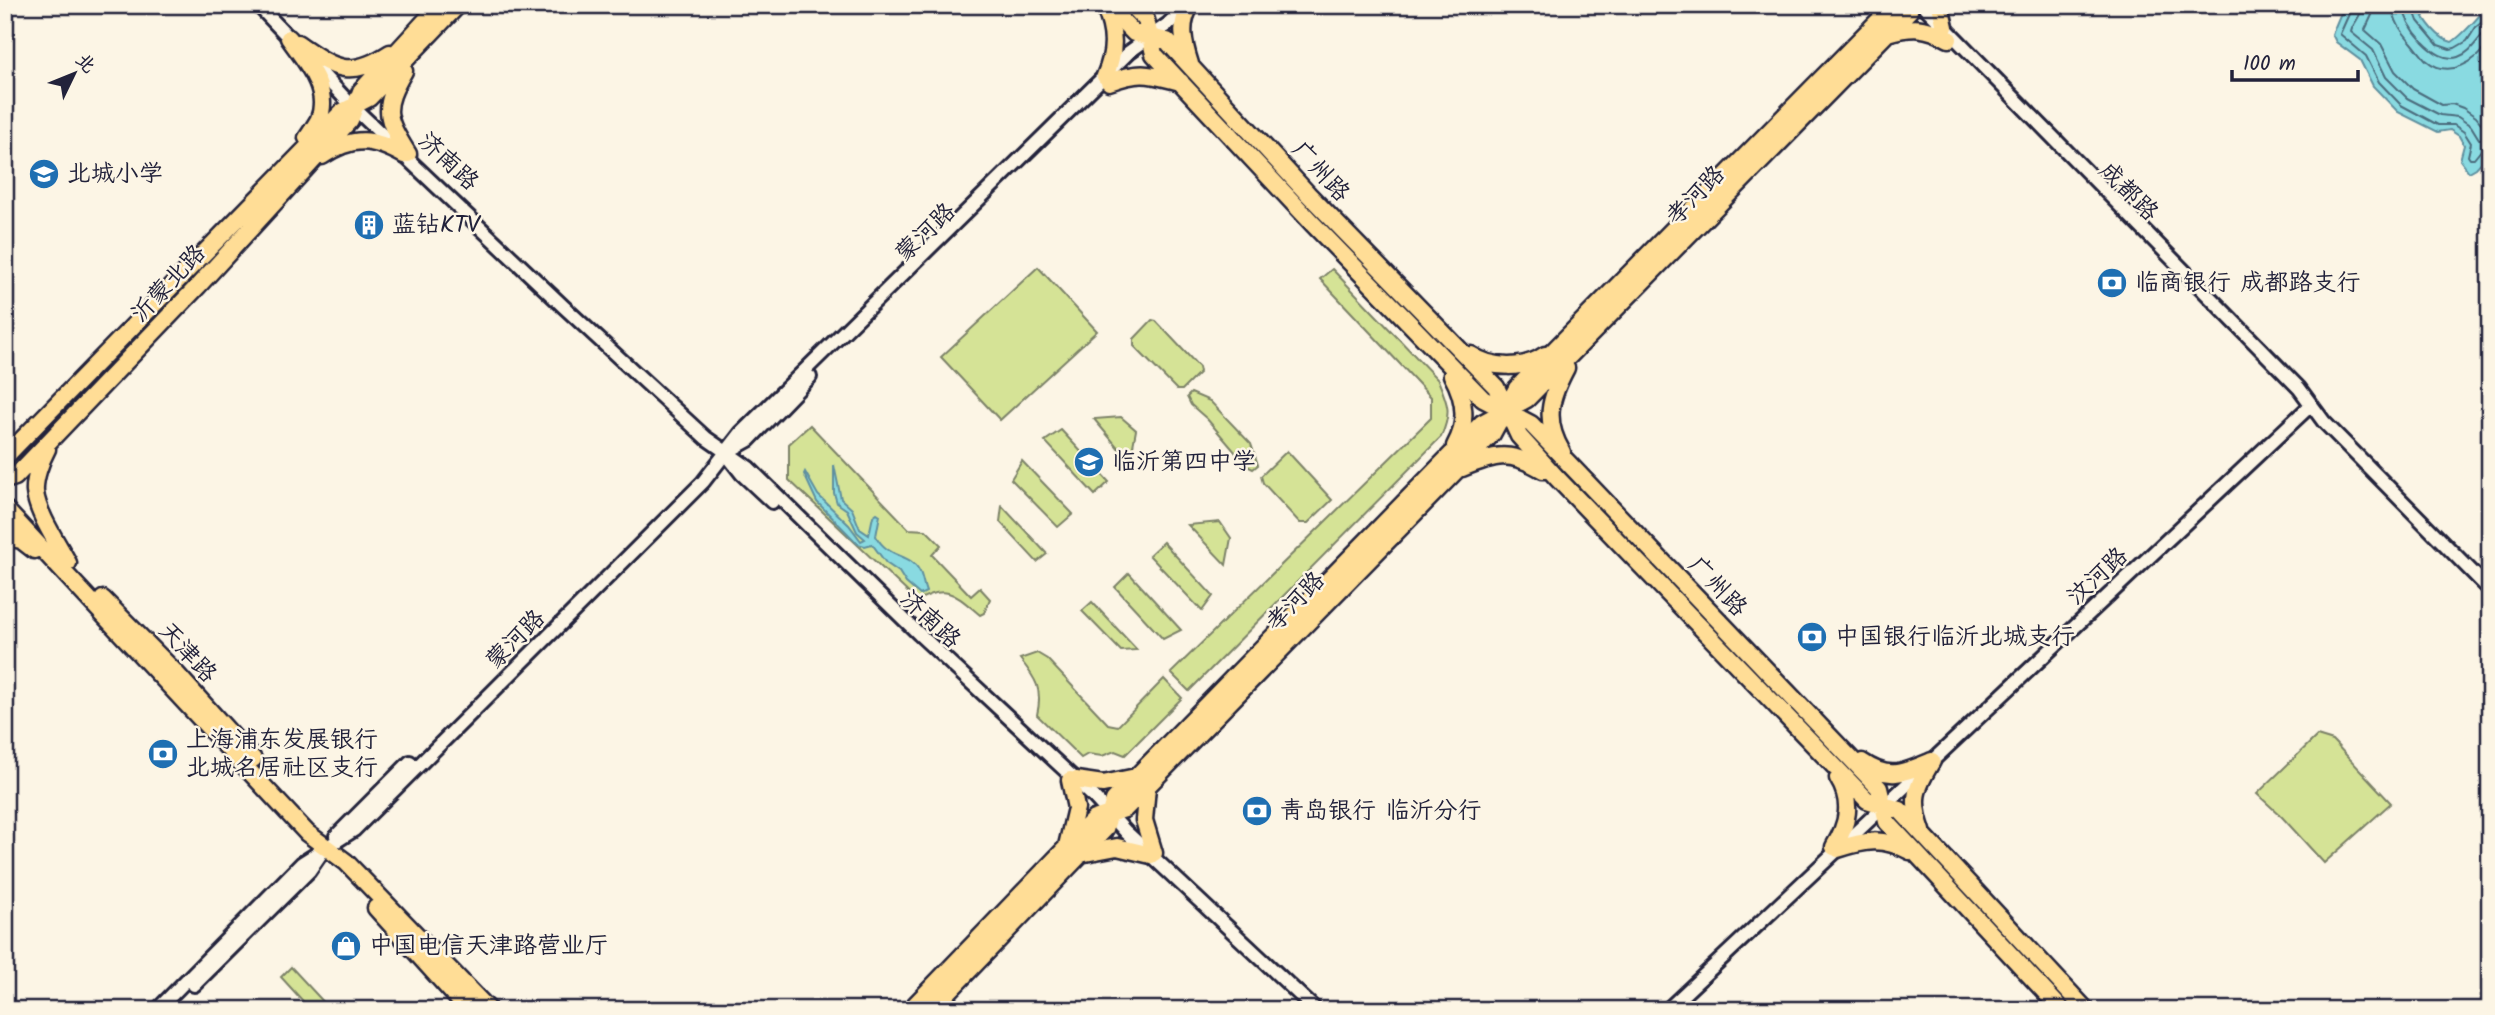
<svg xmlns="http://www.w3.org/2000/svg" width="2495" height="1015" viewBox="0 0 2495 1015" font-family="Kalam,'LXGW WenKai TC',sans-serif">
<rect width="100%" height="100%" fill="#fcf5e5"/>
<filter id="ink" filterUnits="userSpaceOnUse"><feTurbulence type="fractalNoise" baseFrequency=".0143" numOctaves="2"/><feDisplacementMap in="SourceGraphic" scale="14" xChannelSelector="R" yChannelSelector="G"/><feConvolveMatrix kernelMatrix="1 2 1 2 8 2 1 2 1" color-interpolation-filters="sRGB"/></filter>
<g filter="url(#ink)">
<path fill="#d5e396" stroke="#7c8268" stroke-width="2" d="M1038,267L1097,331L1000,420L941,357Z
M1332,269L1438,380C1448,404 1452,412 1441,437L1189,691L1171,673L1431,418V397L1320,279Z
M1152,320L1156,321L1199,367L1200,372L1182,390H1177L1134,346V339Z
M1191,393L1210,401L1251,444L1258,465L1253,469L1247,466L1207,419L1191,405L1187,397Z
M1121,417L1136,430L1130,462L1094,419Z
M810,425L909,529L926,530L941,545L932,555L971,596L980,588L990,599L984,613L980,615C956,595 947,583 917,601L789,480V444Z
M1061,430L1109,482L1095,495L1045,441Z
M1287,451L1332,500L1308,523H1300L1263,483L1261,476Z
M1022,461L1073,514L1058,527L1011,479Z
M1002,506L1047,554L1037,562L1000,522Z
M1220,522L1231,538L1226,565L1188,525Z
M1163,542L1213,596L1202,611L1149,555Z
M1129,573L1181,630L1163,639L1115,587Z
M1092,602L1137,650L1121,651L1082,611Z
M1037,653L1047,659L1108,724L1118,726L1164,679L1182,698L1125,755L1115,751L1102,756L1088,754L1081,758L1037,715C1043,689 1036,679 1020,659Z
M2317,736L2333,741L2391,803L2324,863L2282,817L2257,794Z
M291,967L330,1009L329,1010H311L281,977Z"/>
<path fill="#89dae1" stroke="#60909f" stroke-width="2" d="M2349,5H2411L2419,8C2425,21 2438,39 2452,42C2460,37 2484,13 2486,5H2490V153L2476,168L2469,172L2460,160L2464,145L2459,136L2450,130L2438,132L2398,112L2373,86L2360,60L2336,42L2332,34L2340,15Z
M834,465L841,499L852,509L860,529L869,535L873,516L877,513L880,515L876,536C888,559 910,553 919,570C923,577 923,585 926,592L920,595L906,583L899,572L886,563L872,544L865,546L858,544L817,502L804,474L805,472L818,495L849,525L861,541L865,539L857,532L847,510L837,503L834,493Z"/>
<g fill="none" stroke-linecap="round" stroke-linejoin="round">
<path stroke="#4b6c7d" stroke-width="2" d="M2353,5L2340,34L2366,56L2379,82L2401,105L2438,125H2454L2464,132L2471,143L2468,156L2470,159H2474L2482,149L2490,147
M2362,5C2362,17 2353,22 2351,32L2373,50L2386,77L2407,98L2440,115L2458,117L2471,126L2479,139L2490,138
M2373,5L2372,15L2365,30L2381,44L2395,71L2413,89L2442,105L2452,104L2463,108L2476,117L2484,127L2490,128
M2393,5C2393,21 2402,32 2412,43C2417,49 2421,55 2426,60C2449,80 2476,62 2490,41
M2403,5C2404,25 2436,65 2458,57C2473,52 2478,37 2490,27
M2412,5L2418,21L2438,45L2450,49L2455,48L2467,41L2476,27L2490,16"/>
<g stroke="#22223b" stroke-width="18">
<path id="minor" d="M258,5L294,43
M1923,5L2299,388L2324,422L2490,590
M311,62L353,107L564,307L706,438L749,468L919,634L1094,797L1126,832L1316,1010
M731,450L749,440L810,377
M731,460L742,474L772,502
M336,836L410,762
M194,985L309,871L320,855
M157,1010L302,863L354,830L703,482L741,433L1129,52L1168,24L1187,5
M1667,1010L2311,405"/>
</g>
<g stroke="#22223b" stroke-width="21">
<path id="major" d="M1107,5L1134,33L1167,41L1308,194L1496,387L1519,436L1557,478L1867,800L1900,810L2086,1010
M1132,5L1146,20L1154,54L1313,224L1483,399L1531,424L1879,788L1887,822L2062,1010
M1940,5L1945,27
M1105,8C1115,32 1116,51 1105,76
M1887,33C1912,26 1926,26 1949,39
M289,38C305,61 331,89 319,119C316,125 311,132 307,138
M297,43C334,68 348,80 390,53
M1190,64C1184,45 1178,23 1191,5
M404,71C382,109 385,117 408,154
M1109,82C1141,70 1149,74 1181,82
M322,156C354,135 373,138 404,155
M1471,355C1492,369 1524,370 1545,355
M1452,375C1465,398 1468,423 1455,446
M47,449C41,460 34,479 35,492C37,513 58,544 68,563
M1562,452C1543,420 1550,398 1566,368
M5,457L342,112L369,98L458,5
M1462,468C1496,454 1510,450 1543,470
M5,480L15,477L198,286L350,120L361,91L440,5
M5,509L307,833L346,862L489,1010
M5,537L21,540L34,550
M103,599L173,670L253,759
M1862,762C1890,781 1903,773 1932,761
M1076,780L1103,784L1136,777
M1147,787L1144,820L1154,853
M1922,831C1911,800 1915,789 1932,761
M1067,846L1076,808L1070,780
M1834,847C1848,824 1853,802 1838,778
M1838,849C1866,840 1882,837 1910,851
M1080,854L1117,847L1151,855
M376,908L468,1010
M910,1010L1094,819L1125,809L1492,434L1517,388L1894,5
M931,1010L1105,829L1114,800L1136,777L1482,423L1527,399L1909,11L1910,5"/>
</g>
<use href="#minor" stroke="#fcf5e5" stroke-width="12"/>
<use href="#major" stroke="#ffdd96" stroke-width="16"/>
</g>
</g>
<defs>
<g id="school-disc" transform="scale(1.575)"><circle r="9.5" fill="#1f6fb2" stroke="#fcf5e5"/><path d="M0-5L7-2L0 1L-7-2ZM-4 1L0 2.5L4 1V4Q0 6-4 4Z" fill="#fff"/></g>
<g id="building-disc" transform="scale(1.575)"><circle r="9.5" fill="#1f6fb2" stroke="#fcf5e5"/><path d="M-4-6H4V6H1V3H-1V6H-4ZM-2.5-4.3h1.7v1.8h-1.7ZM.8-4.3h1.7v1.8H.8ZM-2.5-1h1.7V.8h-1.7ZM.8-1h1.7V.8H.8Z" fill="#fff"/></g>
<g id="bank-disc" transform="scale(1.575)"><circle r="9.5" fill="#1f6fb2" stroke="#fcf5e5"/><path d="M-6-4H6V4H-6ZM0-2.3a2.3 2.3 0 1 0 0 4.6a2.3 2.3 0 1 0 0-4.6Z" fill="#fff"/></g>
<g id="shop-disc" transform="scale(1.575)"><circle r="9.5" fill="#1f6fb2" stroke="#fcf5e5"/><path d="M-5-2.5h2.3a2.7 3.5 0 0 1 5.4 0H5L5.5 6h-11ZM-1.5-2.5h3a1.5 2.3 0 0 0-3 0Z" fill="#fff"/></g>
</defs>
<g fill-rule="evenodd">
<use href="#school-disc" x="44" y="174"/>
<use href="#building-disc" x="369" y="225"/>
<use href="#bank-disc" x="2112" y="283"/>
<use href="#school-disc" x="1089" y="462"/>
<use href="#bank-disc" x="1812" y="637"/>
<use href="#bank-disc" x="163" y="754"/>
<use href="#bank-disc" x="1257" y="811"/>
<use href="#shop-disc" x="346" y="946"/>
</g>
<g text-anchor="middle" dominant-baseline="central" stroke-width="5" stroke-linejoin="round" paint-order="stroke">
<g font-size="24" fill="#22223b" stroke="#fcf5e5">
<text transform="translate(448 162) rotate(43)">济南路</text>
<text transform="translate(1320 172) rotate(47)">广州路</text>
<text transform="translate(2128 192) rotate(45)">成都路</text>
<text transform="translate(1696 196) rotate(-46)">孝河路</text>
<text transform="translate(926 233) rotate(-44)">蒙河路</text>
<text transform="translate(169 284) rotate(-47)">沂蒙北路</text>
<text transform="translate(2098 577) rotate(-43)">汶河路</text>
<text transform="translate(1717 587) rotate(46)">广州路</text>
<text transform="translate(1296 602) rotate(-46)">孝河路</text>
<text transform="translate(930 620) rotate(43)">济南路</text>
<text transform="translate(516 640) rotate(-45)">蒙河路</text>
<text transform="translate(187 653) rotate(47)">天津路</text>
</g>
<g font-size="24" fill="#22223b" stroke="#fcf5e5" text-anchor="start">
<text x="67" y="174">北城小学</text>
<text x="392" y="225">蓝钻KTV</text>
<text x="2135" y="283">临商银行 成都路支行</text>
<text x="1112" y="462">临沂第四中学</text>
<text x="1835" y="637">中国银行临沂北城支行</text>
<text x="186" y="740">上海浦东发展银行<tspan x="186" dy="28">北城名居社区支行</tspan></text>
<text x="1280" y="811">青岛银行 临沂分行</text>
<text x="369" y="946">中国电信天津路营业厅</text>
</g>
</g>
<rect width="2495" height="1015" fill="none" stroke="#fcf5e5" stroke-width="28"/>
<rect x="14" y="14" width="2467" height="987" fill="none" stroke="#22223b" stroke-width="2.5" filter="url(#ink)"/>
<g transform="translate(74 74) rotate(47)" stroke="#fcf5e5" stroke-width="5" paint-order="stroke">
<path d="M0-5L12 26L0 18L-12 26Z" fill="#22223b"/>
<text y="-10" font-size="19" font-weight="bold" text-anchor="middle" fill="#22223b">北</text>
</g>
<path d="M2232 70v10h126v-10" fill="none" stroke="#22223b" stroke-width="3.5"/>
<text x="2243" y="70" font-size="21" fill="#22223b" stroke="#fcf5e5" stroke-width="5" paint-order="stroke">100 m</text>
</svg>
